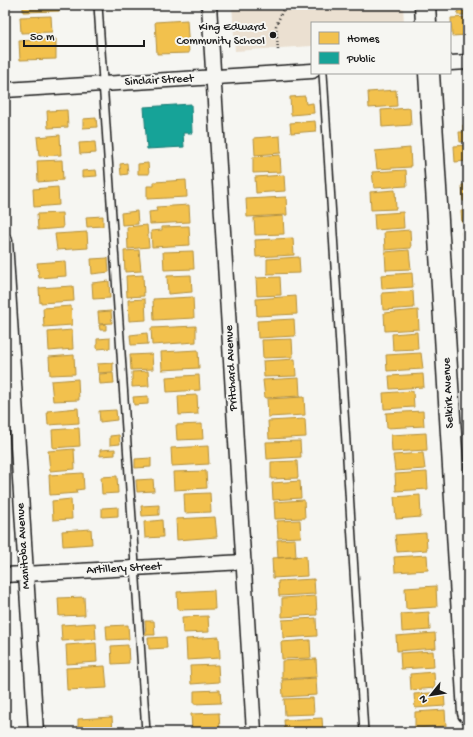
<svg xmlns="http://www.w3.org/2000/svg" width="473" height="737" viewBox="0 0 473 737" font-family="'Gochi Hand',sans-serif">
<rect width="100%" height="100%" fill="#f6f6f2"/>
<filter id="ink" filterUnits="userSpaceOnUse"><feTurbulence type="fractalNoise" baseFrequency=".025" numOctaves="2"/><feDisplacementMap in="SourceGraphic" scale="8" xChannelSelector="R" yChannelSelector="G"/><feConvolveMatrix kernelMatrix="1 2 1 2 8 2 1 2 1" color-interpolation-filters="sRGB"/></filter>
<g filter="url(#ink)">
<path fill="#ebe0d1" d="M232,5H403L404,23H312V46L235,51Z"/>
<path fill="#f2c14e" stroke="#b2903f" d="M23,5H59V11L23,12Z
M457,5H468V15H458Z
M51,16L52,32L21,33L20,17Z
M468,17V35L452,36L451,18Z
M187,20L189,53L157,54L155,22Z
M56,39V59L20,60L19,41Z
M396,90L397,106L369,108L368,92Z
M465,91H468V118H467Z
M305,96L306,104L313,103L314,113L291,115L290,97Z
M410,108L411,125L382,127L381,110Z
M67,110L68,127L48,128L47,111Z
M96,118L97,127L83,128V119Z
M315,121L316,131L291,133L290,123Z
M463,125H468V141L460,142L459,132H463Z
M60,135L61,155L39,156L37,137Z
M280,136L281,153L255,155L254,138Z
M95,142L96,153L80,154L79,143Z
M468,145V161L455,162L454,146Z
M410,148L411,167L377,169L375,151Z
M280,155L281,172L253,173V157Z
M62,160L63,180L38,182L37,161Z
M127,163L128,174L121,175L120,164Z
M148,163L149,174H138V164Z
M96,170L97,176L82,177V171Z
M406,170L407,186L374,188L372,172Z
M284,175L285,191L256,193L255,177Z
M186,180L187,197L147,199V186H154V182Z
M468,184V201H463L462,185Z
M58,187L59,205L34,207L33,189Z
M395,190L396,209L371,210L370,192Z
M286,197L287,215L247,217L246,199Z
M189,205L190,222L150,224L149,212L157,211L156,207Z
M465,206H468V222L462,223L461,211H465Z
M137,211L138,224L122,225L121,213Z
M403,212L404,228L375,230L374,214Z
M62,213L63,228L38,230L37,214Z
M103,216V226L87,227L86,217Z
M283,216L284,234L255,235L254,218Z
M147,225L149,247L128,249L127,227Z
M189,226L190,245L152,247L151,231L162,230V227Z
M467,227H468V241L463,242L462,232H468Z
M410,230L411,248L385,250L384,232Z
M87,232L88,248L57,250L55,234Z
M293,238L294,255L256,257L255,240Z
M139,250L141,271L125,272L124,251Z
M409,250L411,269L386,270L385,252Z
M193,251L194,269L164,270L163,252Z
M299,257L300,273L267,274V259Z
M108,258L109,272L92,274L91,259Z
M65,261L66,276L39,278L37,263Z
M412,273L413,287L382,289L381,275Z
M143,275L144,296L127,297L126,276Z
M191,275L192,292L168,294L167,276Z
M280,277L281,295L257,296L256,278Z
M109,281L110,298L93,299L92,283Z
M73,286L74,301L40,303L39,288Z
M413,291L414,308L383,310L382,293Z
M296,296L297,314L257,316L256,299Z
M193,297L194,318L154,320L153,299Z
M145,299L146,320L129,321L128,300Z
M71,306L72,325L44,327L43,308Z
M418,310L419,329L385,331L384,313Z
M111,311L112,323L99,324L98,312Z
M294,319L295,336L258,338L257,321Z
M106,324V330H100L99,325Z
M196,326V342L152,345L151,328Z
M72,330L73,349L49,351L48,332Z
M417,332L418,349L393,350L392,334Z
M147,333L148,344L131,345L130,335Z
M110,338V348L97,349V339Z
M292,339L293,357L263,358L262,340Z
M198,350L199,368L162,370L161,352Z
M421,353L423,369L387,371L386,355Z
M152,354L153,369L131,370L130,355Z
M74,355L75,374L50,375L49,357Z
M295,359L296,376L264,377L263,361Z
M113,363V372L98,373L97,364Z
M148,371L149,386L132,387V372Z
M113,373L114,383L100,384L99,374Z
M423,374L424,387L390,389L389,376Z
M199,375L200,390L167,392L166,377Z
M299,378L300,396L265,398L263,380Z
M78,379L79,400L53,401L51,381Z
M413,391L414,407L384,409L383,393Z
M197,395L198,414L179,415L178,396Z
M148,396V404L134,405L133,397Z
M304,397L305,415L268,417L267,399Z
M78,408L79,423L48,425L47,411Z
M116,410L117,420L100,422L99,411Z
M423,411L424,426L387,428L386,413Z
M305,419L306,437L269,439L268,421Z
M202,424L203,439L177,440L176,425Z
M79,428L80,446L53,448L52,430Z
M426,433L427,450L392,452L391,435Z
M119,435L120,444L110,445V436Z
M300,441L301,457L267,459L266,442Z
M208,446L209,464L172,466L171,448Z
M74,449L75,469L50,471L48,451Z
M115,449V455L100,456V450Z
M423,453L425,469L395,471L393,455Z
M151,458V467L135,468V459Z
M297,461L298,478L271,479V462Z
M206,471L207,488L174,490L173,472Z
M427,472L428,489L396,491L395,474Z
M83,473L84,489L76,490L77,493L50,495L49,475Z
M117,476L118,493L102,494L101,477Z
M153,479L154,491L137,492L136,480Z
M300,481L301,498L273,500L272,483Z
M210,493L211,512L185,513L184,494Z
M420,495L421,517L396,519L394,497Z
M71,499L72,519L53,520L52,501Z
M304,500L305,518L275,519L274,502Z
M159,505V515L142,516L141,506Z
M118,507V516L102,517V508Z
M215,517L217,537L177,540L176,519Z
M162,520L163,537L145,538L144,522Z
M300,520L301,537L278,538L277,521Z
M91,529L92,544L63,546L62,531Z
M426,533L427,550L397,552L395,535Z
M295,539L296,557L278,558L277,540Z
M427,555L428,570L395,572L394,557Z
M306,556L307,576L273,578L272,558Z
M314,579L315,594L279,596L278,581Z
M436,586L437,607L406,609L405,588Z
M214,590L215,609L178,610L177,592Z
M316,596L317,615L282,617V598Z
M84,597L85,615L59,616L58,598Z
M429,612L430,630L402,632L401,614Z
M208,616L209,632L183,633L182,617Z
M316,618L317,636L283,638L282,620Z
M145,621H154L155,635H146Z
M95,623L96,639L62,641L61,625Z
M128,625L129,639L107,640L106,626Z
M435,633L436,648L397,651L396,636Z
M166,637L167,648L149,649L148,638Z
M219,637L220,658L187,660L186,639Z
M310,640L311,658L282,659L281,642Z
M96,643L97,662L67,664L66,645Z
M128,645L129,663L112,664L111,646Z
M433,651L434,667L401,669L400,653Z
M316,659L317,677L282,679V661Z
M218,665L219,682L191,684L190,666Z
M105,666L107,688L67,690L66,668Z
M434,672L435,688L411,690L410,674Z
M316,678L317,695L283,697L282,680Z
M220,690L221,703L194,704V691Z
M444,692L445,706L415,708L414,694Z
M313,698L314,714L285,715L284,699Z
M445,710L446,726L415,728V712Z
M219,713L220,730L192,731L191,714Z
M112,717L113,732H78V719Z
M322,718L323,732H285L284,720Z"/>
<path fill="#17a398" stroke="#187a73" d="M191,104L192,133H183L184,147L147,149L144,107Z"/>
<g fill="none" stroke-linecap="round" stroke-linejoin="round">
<g stroke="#1c1c1c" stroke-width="10">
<path id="lane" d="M98,5L146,732
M323,73L364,732"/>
</g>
<g stroke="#1c1c1c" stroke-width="17">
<path id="street" d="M209,5L254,732
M450,63L468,62
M5,90L312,71
M5,241L36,732
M5,575L244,562"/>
</g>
<g stroke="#1c1c1c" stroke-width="23">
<path id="secondary" d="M425,5L426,23
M429,73L468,713"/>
</g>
<path stroke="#1c1c1c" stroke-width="2.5" stroke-dasharray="1 3" stroke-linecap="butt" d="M278,50L276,26L284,7L285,5"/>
<use href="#lane" stroke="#f6f6f2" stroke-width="7"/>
<use href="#street" stroke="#f6f6f2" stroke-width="14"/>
<use href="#secondary" stroke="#f6f6f2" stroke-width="20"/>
</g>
</g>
<circle fill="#1c1c1c" stroke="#f6f6f2" stroke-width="1.5" cx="273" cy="35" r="4"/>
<g text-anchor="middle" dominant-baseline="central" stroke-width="4" stroke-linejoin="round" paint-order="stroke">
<g font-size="12" fill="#1c1c1c" stroke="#f6f6f2" text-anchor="end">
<text x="265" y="28">King Edward<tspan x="265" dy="14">Community School</tspan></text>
</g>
<g font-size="12" fill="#1c1c1c" stroke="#f6f6f2">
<text transform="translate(159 81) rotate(-3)">Sinclair Street</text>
<text transform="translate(232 368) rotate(-93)">Pritchard Avenue</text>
<text transform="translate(449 393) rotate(-93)">Selkirk Avenue</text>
<text transform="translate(24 546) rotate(-94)">Manitoba Avenue</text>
<text transform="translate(124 569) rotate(-3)">Artillery Street</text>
</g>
</g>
<rect width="473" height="737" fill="none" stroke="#f6f6f2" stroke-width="20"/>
<rect x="10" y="10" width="453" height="717" fill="none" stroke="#1c1c1c" stroke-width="1.5" filter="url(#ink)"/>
<rect x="311" y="22" width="140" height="52" fill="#f6f6f2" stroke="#9f9f9c"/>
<rect x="319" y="32" width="20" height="12" fill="#f2c14e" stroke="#9f9f9c"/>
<text x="347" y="42" font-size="12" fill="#1c1c1c">Homes</text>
<rect x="319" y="52" width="20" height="12" fill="#17a398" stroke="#9f9f9c"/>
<text x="347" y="62" font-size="12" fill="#1c1c1c">Public</text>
<g transform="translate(431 695) rotate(240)" stroke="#f6f6f2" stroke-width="3" paint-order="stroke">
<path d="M0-3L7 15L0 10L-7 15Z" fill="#1c1c1c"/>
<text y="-6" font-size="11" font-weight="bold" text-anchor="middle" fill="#1c1c1c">N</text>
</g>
<path d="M24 40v6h120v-6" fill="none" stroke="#1c1c1c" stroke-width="2"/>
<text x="30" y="40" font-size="12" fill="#1c1c1c" stroke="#f6f6f2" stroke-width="3" paint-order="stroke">50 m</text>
</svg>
